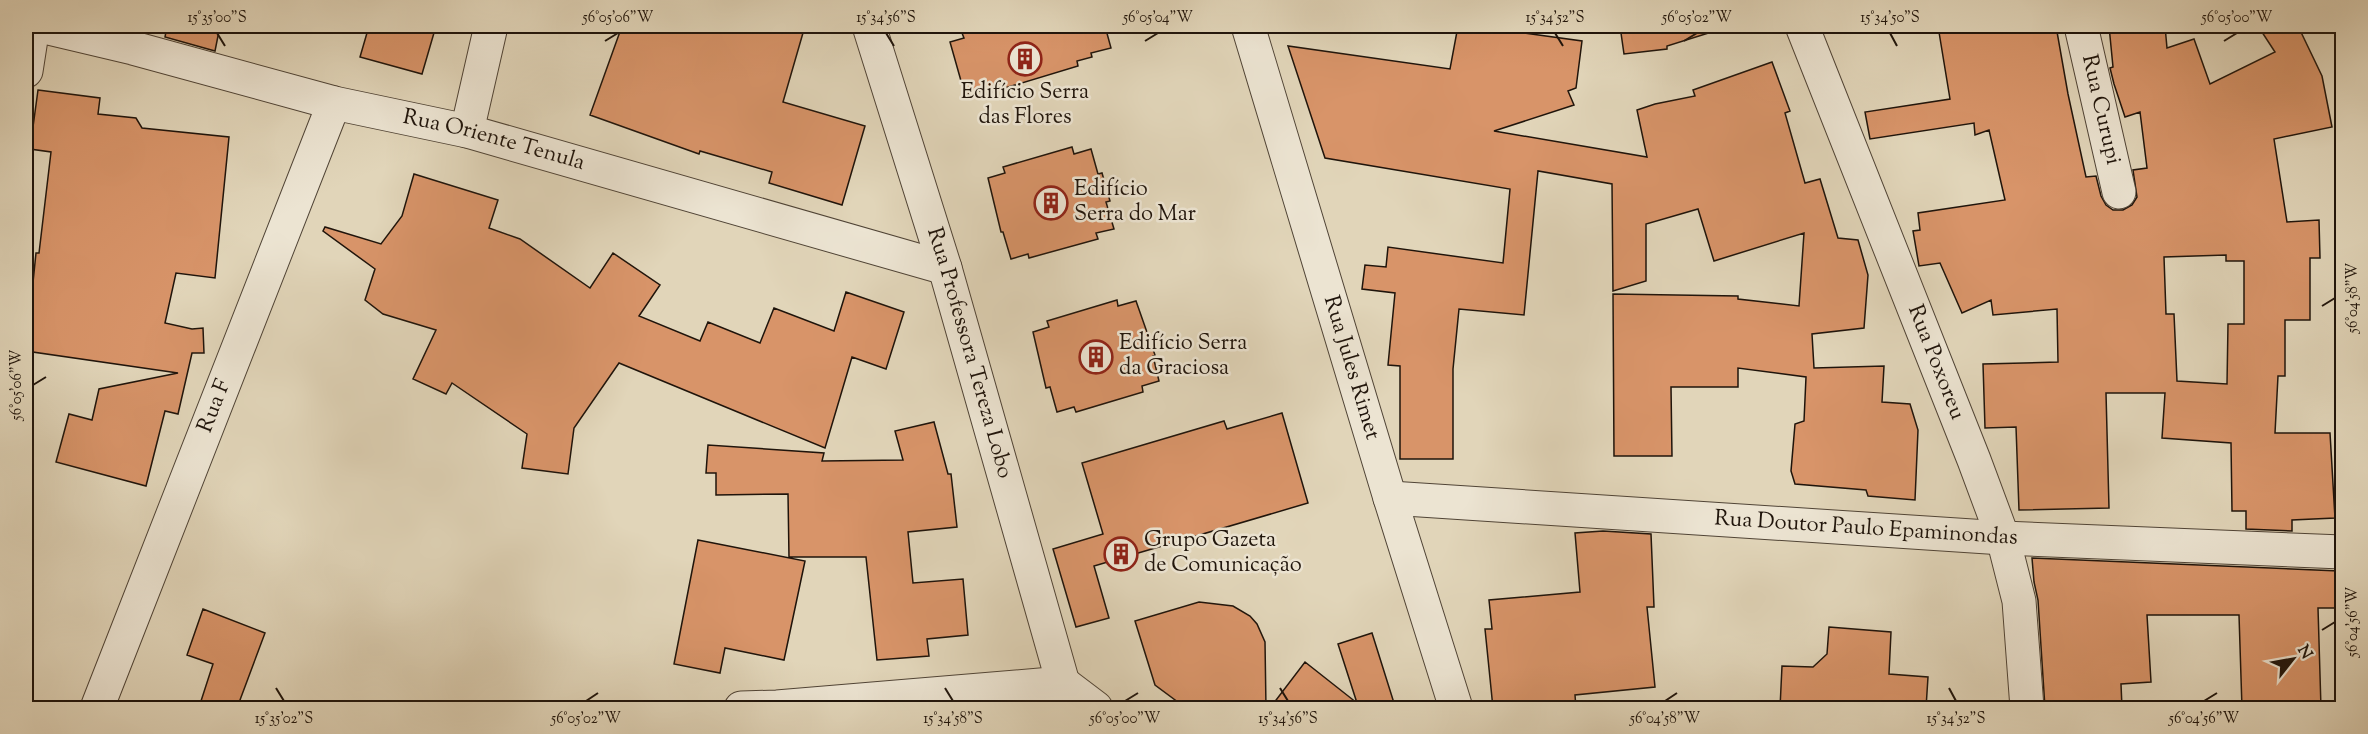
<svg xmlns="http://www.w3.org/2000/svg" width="2368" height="734" viewBox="0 0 2368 734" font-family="'Sorts Mill Goudy',serif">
<rect width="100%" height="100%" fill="#e1d5b9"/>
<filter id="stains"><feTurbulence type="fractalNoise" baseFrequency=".00333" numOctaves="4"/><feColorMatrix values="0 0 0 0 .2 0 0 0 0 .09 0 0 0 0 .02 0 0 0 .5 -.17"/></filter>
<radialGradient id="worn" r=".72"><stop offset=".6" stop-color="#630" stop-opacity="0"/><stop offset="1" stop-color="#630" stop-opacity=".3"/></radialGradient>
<path fill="#d89469" stroke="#1f140b" stroke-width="1.5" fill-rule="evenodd" d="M167,26H220L215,51L165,37Z
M369,26H436L422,74L360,57Z
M622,26H805L783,102L865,126L842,205L769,183L772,172L700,151L699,154L590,115Z
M989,26H1105L1111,48L1091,53L1092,57L1077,61L1078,66L982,95L981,90L965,95L950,42L964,38L962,33Z
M1458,26H1510L1509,31L1582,41L1576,88L1568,91L1574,105L1494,131L1647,157L1637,110L1655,104L1695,96L1693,90L1772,62L1790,111L1785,113L1805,183L1820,179L1838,238L1858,240L1868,275L1864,328L1812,334L1814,368L1884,366L1882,402L1910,404L1918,430L1915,500L1868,496L1866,490L1795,484L1791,471L1795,424L1804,421L1806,377L1738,368V387H1671L1672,456H1614L1613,294L1738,296V299L1799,306L1804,233L1714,261L1698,209L1646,224V281L1613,291L1612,184L1538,171L1524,315L1459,309L1453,369V459H1400V366L1388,365L1395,293L1362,289L1365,265L1386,267L1388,247L1503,263L1510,189L1325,158L1288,46L1450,69Z
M1620,26H1714L1715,31L1667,46V49L1624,54Z
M1938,26H2056L2068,94L2086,177L2096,176L2101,196L2106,205L2113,210H2123L2132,205L2137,197L2133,170L2147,168L2140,112L2125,117L2114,84L2110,68L2113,67L2109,26H2165L2167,48L2194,39L2210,84L2275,52L2258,26H2298L2322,76L2332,127L2274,139L2287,222L2319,220L2320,258H2310V320H2285V376H2278L2275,433H2330L2335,518L2292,520V531L2246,529V511H2232L2231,443L2162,438L2165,393H2106L2109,508L2019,510L2016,427L1985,428L1983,364L2058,362L2057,309L1993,315L1991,300L1962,313L1940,263L1919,266L1913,231L1920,230L1918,213L2005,200L1989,130L1975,135L1974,123L1870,139L1865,112L1950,99ZM2226,255V261H2244V324H2228L2227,384L2177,381L2174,314H2166L2164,257Z
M38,90L100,98L98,114L136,118L142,128L229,137L215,278L176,273L165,323L192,329L203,328L204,353H192L178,414L165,411L146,486L56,462L69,414L92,420L99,389L178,373L26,351L36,253H39L51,152L30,149Z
M1072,147L1074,154L1091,149L1098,174L1102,173L1110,201L1106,202L1114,229L1096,233L1098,239L1029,258L1028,254L1011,259L1003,232H1001L988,178L1005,173L1003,167Z
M414,174L498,200L489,228L520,239L590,288L613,253L660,285L639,316L700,341L708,322L760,343L774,308L834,331L846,292L904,312L886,369L852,357L825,448L619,363L574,428L568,474L522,468L527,434L452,383L446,394L413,379L436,330L383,314L365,300L375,269L323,231L325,227L381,244L402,216Z
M1117,300L1118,306L1136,301L1155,355L1153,356L1159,381L1142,386L1143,392L1076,412L1074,407L1057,412L1050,387L1046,388L1033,332L1049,327L1047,321Z
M1282,413L1308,503L1094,566L1109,618L1076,627L1053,549L1103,534L1082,463L1224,421L1227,429Z
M934,422L948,474H951L957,527L908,532L913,583L963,579L968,635L927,639L929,656L877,660L866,557H789L788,494L716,495V473H706L708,445L824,453L822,461L903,460L895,431Z
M1603,531L1651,534L1654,607H1647L1655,687L1575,695L1576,708H1493L1485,629H1492L1489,600L1580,592L1575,533Z
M698,540L805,561L784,660L725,648L720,673L674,664Z
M2032,558L2339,571L2338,608H2318L2321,708H2242L2239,615H2147L2151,682L2121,684L2122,708H2045L2038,600L2034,582Z
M1199,602L1233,606L1250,616L1257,624L1265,642L1266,708H1186L1155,685L1135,621Z
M203,609L265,633L237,708H223L201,701L213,664L187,655Z
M1829,627L1891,632L1889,674L1928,677L1926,708H1780L1782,666L1813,667L1827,654Z
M1372,633L1394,703L1378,708H1270L1305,662L1357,703L1338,644Z"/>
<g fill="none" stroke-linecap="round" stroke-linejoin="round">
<g stroke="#504436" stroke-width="35">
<g id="minor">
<path id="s1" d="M40,26L133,48L334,103L467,131L945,268"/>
<path id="s2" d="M869,26L945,268L1063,683"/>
<path id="s3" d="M1248,26L1390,498L1456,708"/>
<path id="s4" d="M1802,26L1974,460L2003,538L2019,601L2027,708"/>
<path id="s5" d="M2081,26L2119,192"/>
<path d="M26,71L33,26"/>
<path d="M467,131L491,26"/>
<path id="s6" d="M1390,498L2003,538L2342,552"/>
<path id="s7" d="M97,708L334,103"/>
<path d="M741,708L777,707L1063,683L1096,708"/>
</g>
</g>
<use href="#minor" stroke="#ece4d2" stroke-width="33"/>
</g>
<path fill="none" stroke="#1f140b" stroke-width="2" d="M217,33L225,46M886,33L894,46M1555,33L1563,46M1890,33L1897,46M605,41L618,33M1145,41L1158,33M1684,41L1697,33M2224,41L2237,33M2322,306L2335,298M33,385L46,377M2322,630L2335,622M276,688L284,701M945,688L953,701M1280,688L1288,701M1949,688L1956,701M586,701L598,693M1125,701L1138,693M1665,701L1677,693M2204,701L2217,693"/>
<defs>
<g id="building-ring" transform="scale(1.725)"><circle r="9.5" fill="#ece4d2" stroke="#8f2418" stroke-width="1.5"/><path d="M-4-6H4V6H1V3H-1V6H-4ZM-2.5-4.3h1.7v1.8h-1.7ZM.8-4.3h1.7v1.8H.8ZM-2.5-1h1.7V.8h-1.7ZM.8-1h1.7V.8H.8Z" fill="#8f2418"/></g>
</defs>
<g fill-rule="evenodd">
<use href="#building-ring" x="1025" y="59"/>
<use href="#building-ring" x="1051" y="203"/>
<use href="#building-ring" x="1096" y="357"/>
<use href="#building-ring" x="1121" y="554"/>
</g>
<g text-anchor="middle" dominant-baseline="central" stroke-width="5" stroke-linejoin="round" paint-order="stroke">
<g font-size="22" fill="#1f140b" stroke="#ece4d2" text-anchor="start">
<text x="1025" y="93" text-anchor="middle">Edifício Serra<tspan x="1025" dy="25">das Flores</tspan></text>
<text x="1074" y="190">Edifício<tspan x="1074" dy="25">Serra do Mar</tspan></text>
<text x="1119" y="344">Edifício Serra<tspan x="1119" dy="25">da Graciosa</tspan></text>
<text x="1144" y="541">Grupo Gazeta<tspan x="1144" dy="25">de Comunicação</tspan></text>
</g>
<g font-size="22" fill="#1f140b" stroke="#ece4d2">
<text stroke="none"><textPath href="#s5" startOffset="86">Rua Curupi</textPath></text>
<text stroke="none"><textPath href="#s1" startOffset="468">Rua Oriente Tenula</textPath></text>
<text stroke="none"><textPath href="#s2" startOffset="342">Rua Professora Tereza Lobo</textPath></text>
<text stroke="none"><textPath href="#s4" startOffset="362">Rua Poxoreu</textPath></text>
<text stroke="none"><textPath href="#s3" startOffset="357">Rua Jules Rimet</textPath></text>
<text stroke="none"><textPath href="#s7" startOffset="324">Rua F</textPath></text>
<text stroke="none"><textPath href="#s6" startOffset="477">Rua Doutor Paulo Epaminondas</textPath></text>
</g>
</g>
<rect width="2368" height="734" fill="none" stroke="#e1d5b9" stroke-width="66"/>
<g transform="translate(2293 659) rotate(59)" stroke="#ece4d2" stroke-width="4.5" paint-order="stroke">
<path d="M0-4.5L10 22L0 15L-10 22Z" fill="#1f140b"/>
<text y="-9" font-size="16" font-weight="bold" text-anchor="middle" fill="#1f140b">N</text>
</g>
<rect x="33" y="33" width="2302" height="668" fill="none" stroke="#1f140b" stroke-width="2"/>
<g font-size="15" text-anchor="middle" fill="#1f140b">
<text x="217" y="22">15°35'00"S</text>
<text x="618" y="22">56°05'06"W</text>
<text x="886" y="22">15°34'56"S</text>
<text x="1158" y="22">56°05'04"W</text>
<text x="1555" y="22">15°34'52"S</text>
<text x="1697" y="22">56°05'02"W</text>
<text x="1890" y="22">15°34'50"S</text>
<text x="2237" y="22">56°05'00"W</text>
<text transform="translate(2352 298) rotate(-90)" y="5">56°04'58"W</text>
<text transform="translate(16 385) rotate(-90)" y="5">56°05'06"W</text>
<text transform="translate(2352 622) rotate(-90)" y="5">56°04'56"W</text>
<text x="284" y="723">15°35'02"S</text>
<text x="586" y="723">56°05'02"W</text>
<text x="953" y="723">15°34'58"S</text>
<text x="1125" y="723">56°05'00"W</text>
<text x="1288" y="723">15°34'56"S</text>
<text x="1665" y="723">56°04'58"W</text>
<text x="1956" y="723">15°34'52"S</text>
<text x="2204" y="723">56°04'56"W</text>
</g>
<rect width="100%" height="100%" filter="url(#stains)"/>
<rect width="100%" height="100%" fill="url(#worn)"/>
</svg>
